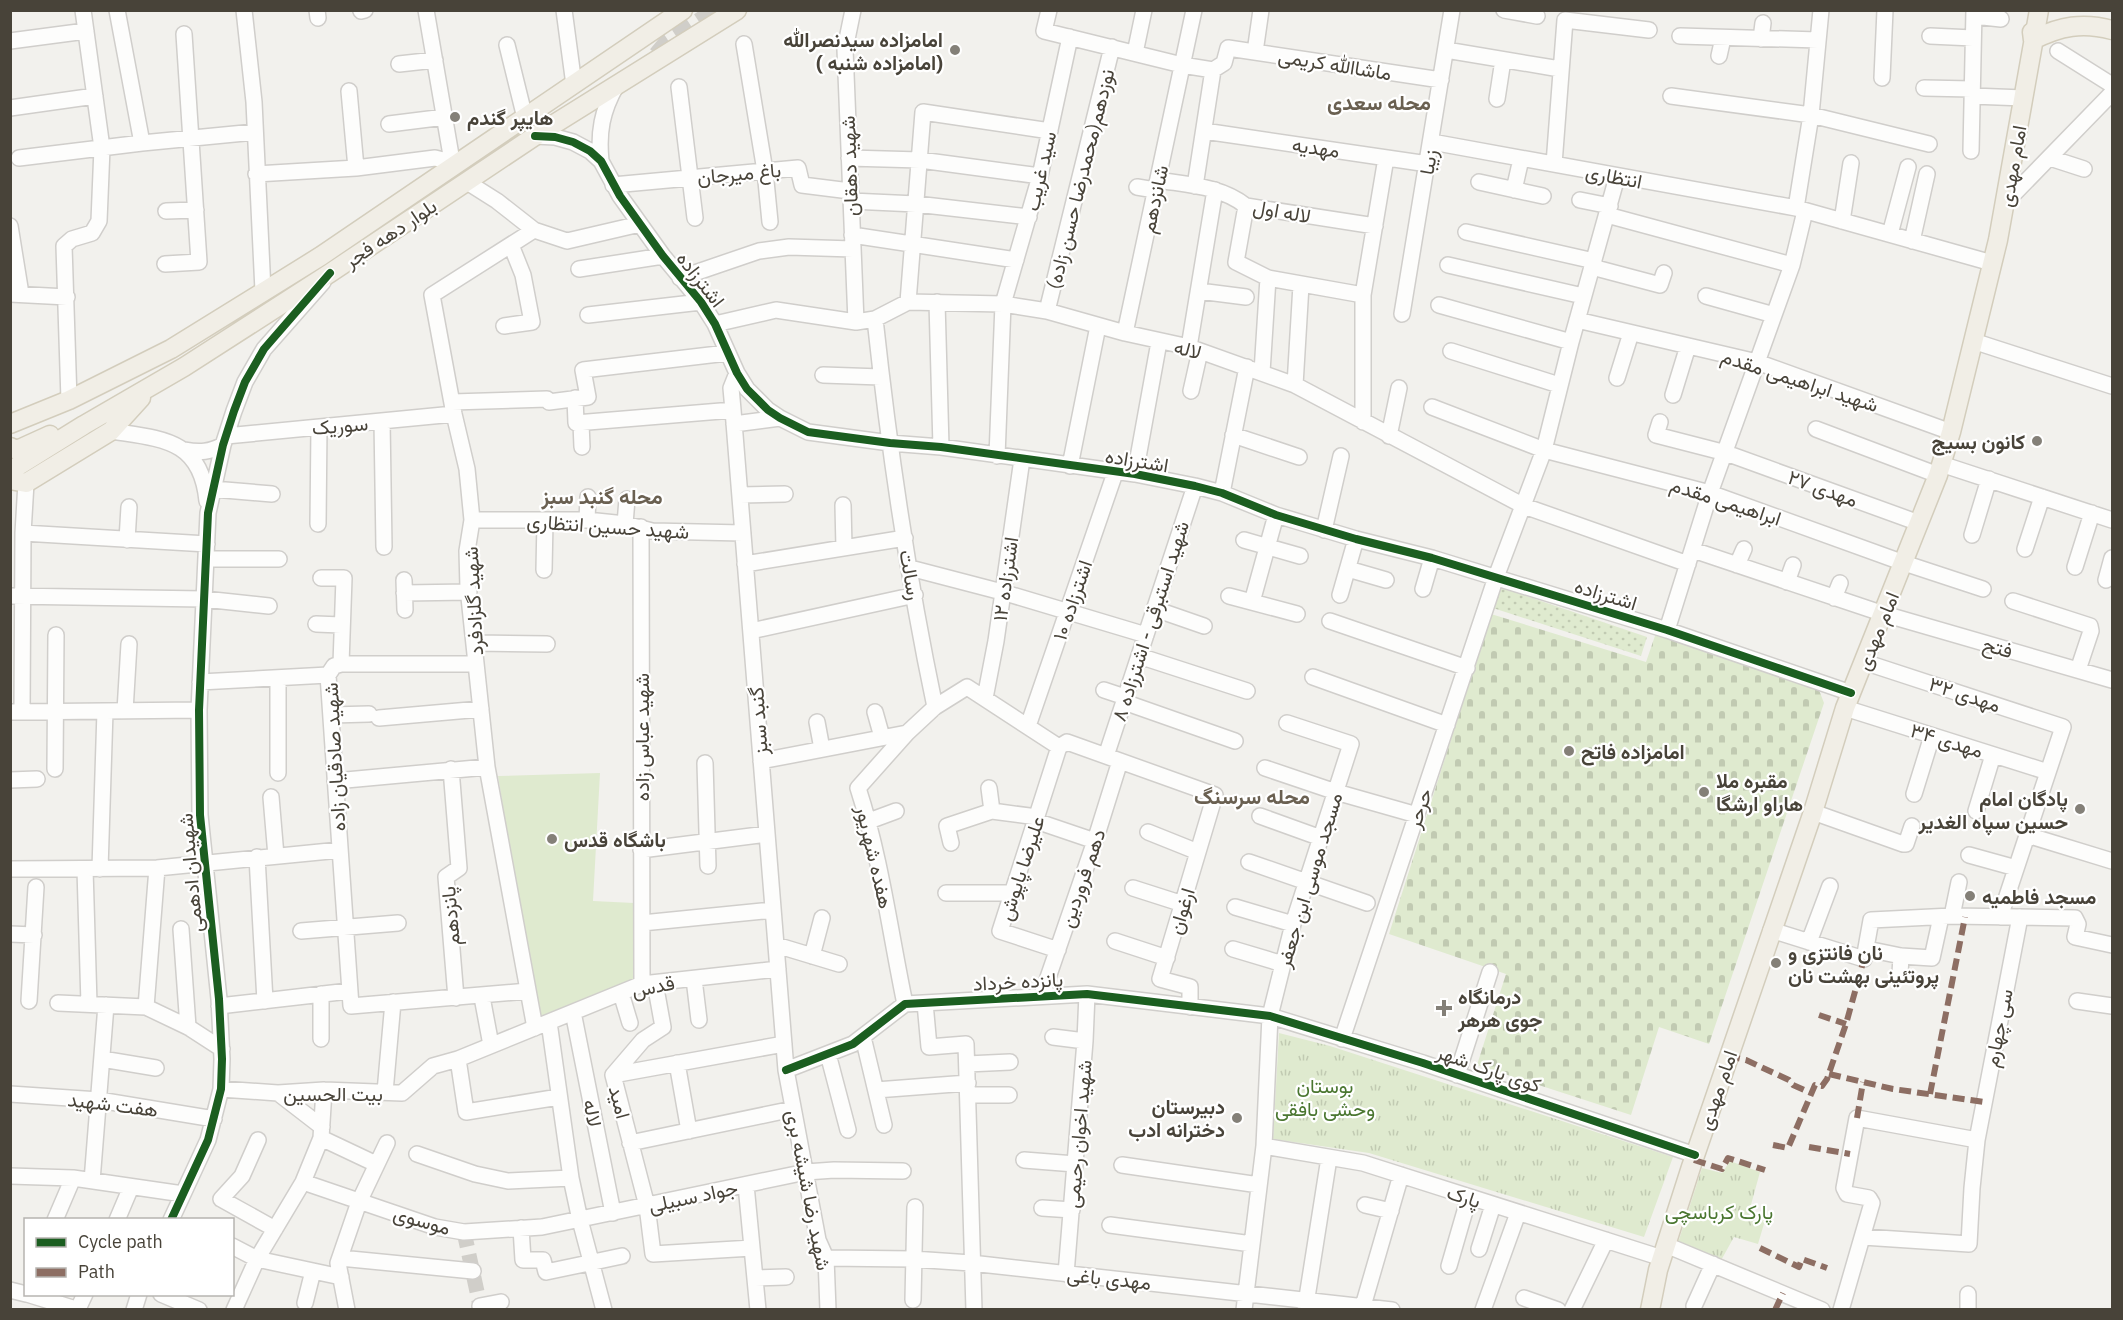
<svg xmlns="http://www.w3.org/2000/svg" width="2123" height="1320" viewBox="0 0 2123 1320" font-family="'IBM Plex Sans',Vazirmatn,sans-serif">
<defs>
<pattern id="grass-dots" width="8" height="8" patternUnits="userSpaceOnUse" patternTransform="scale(1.5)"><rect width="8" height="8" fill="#dfeacf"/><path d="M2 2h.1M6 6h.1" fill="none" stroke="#c1cab2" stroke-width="1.8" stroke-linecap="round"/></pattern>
<pattern id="cemetery-stones" width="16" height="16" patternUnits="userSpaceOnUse" patternTransform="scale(1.5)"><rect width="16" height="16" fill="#dfeacf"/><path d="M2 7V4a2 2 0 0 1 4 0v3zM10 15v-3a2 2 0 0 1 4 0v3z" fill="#c1cab2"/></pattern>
<pattern id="park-tufts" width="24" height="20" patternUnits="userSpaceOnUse" patternTransform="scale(1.5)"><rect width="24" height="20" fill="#dfeacf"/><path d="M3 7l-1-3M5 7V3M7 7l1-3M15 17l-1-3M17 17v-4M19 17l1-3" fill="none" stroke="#c1cab2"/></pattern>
</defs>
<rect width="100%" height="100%" fill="#f2f1ed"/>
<path fill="url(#grass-dots)" d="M1500,587L1647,637L1641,656L1493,608Z"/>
<path fill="url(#cemetery-stones)" d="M1491,614L1646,662L1656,633L1819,690L1824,703L1709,1044L1659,1027L1631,1115L1477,1065L1506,974L1389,934Z"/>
<path fill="url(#park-tufts)" d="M1279,1033L1330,1046L1673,1157L1644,1237L1369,1153L1273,1139Z
M1730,1161L1760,1172L1749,1212L1766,1217L1758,1244L1734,1237L1719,1264L1677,1246L1702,1168L1722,1173Z"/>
<path fill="#dfeacf" d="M600,773L593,901L634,903V986L539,1026L498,776Z"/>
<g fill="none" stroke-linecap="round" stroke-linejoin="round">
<path stroke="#d0cec9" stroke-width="15" stroke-dasharray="15 8" stroke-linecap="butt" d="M464,1232L481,1310"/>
<path stroke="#d0cec9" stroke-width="18" stroke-dasharray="18 9" stroke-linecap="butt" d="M657,55L667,43L717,10"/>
<g stroke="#d0cecb" stroke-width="18">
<path id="minor" d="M117,10L142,143
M244,10L254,102L263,291
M317,10L318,18
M426,10L453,167
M564,10L574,85
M853,10L845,49L856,322
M1049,10L1044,31L1182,65L1213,70L1224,63L1228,48L1441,80
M1504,10L1537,16
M361,11L365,10
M1974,16L2001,19
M1680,36L1818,40
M1930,36L1973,38
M1761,39L1763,23
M10,41L86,31
M744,44L765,171L770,222
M507,45L525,118
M1446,50L1560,69
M2058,51L2112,85
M1255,52L1261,10
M1135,53L1144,10
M1719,56L1723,38
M399,64L435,60
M1882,78L1885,10
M679,87L695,218
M1924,88L1972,89
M349,91L356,168
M1671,96L1811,115L1929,144
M1972,96L2024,98
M1497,99L1503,60
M10,108L95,96
M389,124L445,117
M1204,131L1428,164
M535,136L555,137L573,142L590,151L601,161L620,196L663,256L701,302L715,324L737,373L747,389L768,410L780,418L808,432L890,443L941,447L1135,474L1195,486L1222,493L1276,515L1356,539L1432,558L1667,630L1851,693
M1432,142L1796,208L1992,263
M1971,151L1974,10
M19,158L142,143L255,132
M849,158L920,160L1040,176
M2050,158L2084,169
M601,161C598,132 602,111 616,86
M1554,164L1565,20L1649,30
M256,174L356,168L435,158L443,160L453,167
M1158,180C1188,185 1221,186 1246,206L1375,226
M467,182L497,201L534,230L567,241L640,224
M1479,182L1543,196
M613,185L798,168L802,185L850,191
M1195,186L1213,70
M1137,187L1155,190
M1514,190L1521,159
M1580,200L1610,206
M851,201L916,204L1029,217
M2005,203L2112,93
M1246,206L1236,262L1268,278L1262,372
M1796,208L1811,115L1821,10
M166,211L196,210
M1607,215L1792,265
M1842,221L1851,163
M10,226L21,294
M534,230L432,295L454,414L467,469L472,520L467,551L468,588L487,767L535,1028
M1466,232L1594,261
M1890,234L1908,167
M852,235L1016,260
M1912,241L1927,174
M165,264L199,262L184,34
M1448,265L1583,296
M1592,267L1660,285L1664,273
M579,269L663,256
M680,278L759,251L789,247L853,249
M1268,278L1363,295
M1199,291L1246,297
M10,294L67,297
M1706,296L1774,315
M908,302L923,112L1050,131
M937,302L941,447
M1439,305L1571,342
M1047,311L1112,47
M1402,314L1452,10
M588,315L701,302
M875,319C889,449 908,579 935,707
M1577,320L1757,362L1951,432
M715,324L776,310L856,322L875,319L908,302L1003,304L1047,311L1125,333L1189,347L1295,385L1524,506L1688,564
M504,326L532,322L523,275L511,245
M1125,333L1194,10
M1973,341L2112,386
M1189,347L1215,190
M1451,351L1559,385
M737,373L731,388L733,410L786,1070L818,1240L826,1258L828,1310
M823,375L881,377
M1617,378L1631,333
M1295,385L1301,285
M1191,391L1200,351
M1673,395L1688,346
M575,398L576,423L733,410
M69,400L64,246L72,239L92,233L99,221L102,148L83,10
M452,402L547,399
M549,402L588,397L583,370L727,353
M1432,407L1544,450L1710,493L1904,563L1983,589
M382,421L384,547
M1363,422V295L1386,158
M1660,422L1656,435L1726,453L1919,523
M581,423L582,447
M734,424L780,418
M1816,429L1938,475
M111,431C162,439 201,439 207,501
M1233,435L1299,457
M226,436L454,414
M1389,436L1399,388
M185,450C200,453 210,452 223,445
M997,456L1003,304L1040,176L1070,37
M1941,464L2112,520
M1070,466L1098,326
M1135,474L1159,342
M213,489L272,494
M1222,493L1247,367
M740,495L785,494
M843,505L844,548
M472,520H587L625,524L652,531L743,533
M587,520L588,497
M318,524L319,427
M625,524L627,499
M641,527L642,984
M1324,530L1341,456
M23,533L207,544
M1972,535L1989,479
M127,540L129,507
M1244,540L1300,556
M2025,549L2042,497
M1693,550L1884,614L2112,680
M206,559H279
M745,564L905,538
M1737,565L1744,549
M2075,567L2092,513
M910,568L1002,592L1146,635
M1348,569L1386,580
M544,570L545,521
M321,578H344L341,664
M404,580L405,610
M2106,580L2112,558
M1787,582L1793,565
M1423,589L1432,558
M404,593L469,592
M1340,595L1356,539
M10,596L204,599L269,606
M1229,596L1297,614
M1834,598L1840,583
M2013,601L2090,626L2091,631L2078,670
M1252,602L1276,515
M1155,609L1204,626
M1330,621L1467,668
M316,624L341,625
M1667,630L1710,493L1792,265L1805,211
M751,631L915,595
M474,643L547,644
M1139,656L1247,691
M1864,662L2063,727L2000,917
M476,664H341L334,666L328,675L351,1006L528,991
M1313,677L1447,725
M200,682L328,675
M1104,690L1125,697
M985,698L996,641L1022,459
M1124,702L1235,741
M1845,708L2048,772
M22,711L23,533L26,483
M125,711L129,644
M10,712L199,710
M875,712L882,737
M331,715L369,714
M379,718L481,709
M817,722L822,749
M1028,726L1115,473
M1059,747L1067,742L1215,795L1160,979L1190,987V1007
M1106,756L1195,486
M761,761L907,733
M705,763L708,866
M1265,768L1336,792L1417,815
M55,769L56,635
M451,769L459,868L446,877L456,998
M278,773V678
M10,780L37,779
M335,781L487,767
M989,788L992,811
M1914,794L1932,736
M271,797L276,856
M1976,811L1993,755
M1813,812L1903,844H1906L1912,826
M1260,816L1321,838
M869,821L896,811
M1036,821L1095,841
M1148,832L1198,852
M2027,835L2112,861
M951,843L947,826L992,811L1037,817
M641,850L767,834
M1969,855L2016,868
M257,857L265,1001
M1249,862L1367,903
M10,869L157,868L340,850
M85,869L89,1004
M100,869L105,711
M1133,888L1183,904
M946,893H1014
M1235,907L1293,924
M1952,916L1959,882
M642,923L773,910
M181,929L188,1027
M1771,930L1864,959L1871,920L1952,916L2075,918L2078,924L2075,937L2112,945
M301,931L398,923
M10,934L34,935
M1115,941L1167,958
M1809,942L1830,886
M776,945L839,964
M1233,949L1283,964
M1867,949L1901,956L1932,958L1941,917
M1058,950L1000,931L1059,747
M812,956L822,918
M1900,974L1901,956
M694,979L699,1020
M655,983L663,1027L643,1040L613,1075L647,1206L653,1254L752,1248
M621,993L630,1023
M321,994V1039
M1042,995L1095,841L1120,761
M482,997L491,1045
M29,1001L36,887
M2077,1001L2112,1006
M58,1003L146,1007L188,1027L222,1049
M925,1003L929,1047L966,1044L974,1310
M905,1004C890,932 881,859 858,788L907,733L935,707L967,687L1059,747
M219,1006L349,991
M146,1007L157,868
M573,1012L613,1213
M549,1022L571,1178L580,1220L604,1310
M863,1037L884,1125
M1053,1037L1085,1041
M1342,1039L1496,577L1544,450L1571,342L1617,177
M828,1054L848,1130
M102,1059L156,1068
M458,1059L466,1112L559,1097
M677,1063L689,1131
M967,1064L1010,1062
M786,1070L853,1044L905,1004L1087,994L1270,1016L1423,1063L1695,1155
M613,1075L784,1044
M1457,1075L1490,972
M221,1089L278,1093L324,1090L402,1093L433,1066L458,1059L642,984L778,969
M876,1090L968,1083
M385,1092L393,1002
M278,1093L322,1127
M10,1094L99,1100L214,1119
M968,1095H1009
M321,1138L376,1164
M258,1140L242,1176L221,1199L275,1229
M630,1143L793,1109
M1264,1146L1363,1163L1662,1258
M417,1154L475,1174L508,1181L571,1178
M1024,1160L1075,1164
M1122,1165L1259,1185
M10,1176L73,1178L183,1194
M92,1181L106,1005
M303,1182L435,1227L464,1232L542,1227L806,1172L834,1170L903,1171
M746,1185L758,1310
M1365,1205L1391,1211
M1042,1208L1072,1210
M55,1220L73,1178
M117,1220L131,1187
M171,1220L208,1140L221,1089L222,1059L219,999L200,815L199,710L208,513L223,445L234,411L245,382L264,349L323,282
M1110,1225L1252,1244
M521,1228L523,1260H543L546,1272L622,1256
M1863,1237L1969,1244L1972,1188L1977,1140L2020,917
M1666,1245L1822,1310
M232,1246L257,1259L341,1277
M1479,1249L1493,1205
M340,1258L473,1271
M826,1258L913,1259L971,1263L1392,1310
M1449,1266L1469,1197
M1066,1274L1085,1041L1087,994
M755,1278L786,1277
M10,1290L26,1294
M27,1294L79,1310
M161,1294L199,1310
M1524,1298L1558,1310
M913,1300L915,1207
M305,1303L313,1271
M480,1306L501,1302
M1363,1306L1401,1175
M1694,1306L1713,1264
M78,1309L85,1294
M134,1310L139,1294
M234,1310L257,1259L303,1182L321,1138L324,1090
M347,1310L338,1263L359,1202L387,1143
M1244,1310L1264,1146L1270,1016L1293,924L1351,744L1287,723
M1305,1310L1329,1158
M1483,1310L1518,1213
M1572,1310L1606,1240
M1841,1310L1872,1203L1869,1198L1847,1194L1844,1188L1857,1118L1977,1140
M1968,1310V1294"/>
</g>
<g stroke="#d3cdbc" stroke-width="21">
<path id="major" d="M2032,32L2033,40C2060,26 2083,22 2112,30
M10,424L69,400L171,349L321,256L683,10
M10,447L17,450L50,435
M10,471L84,425L184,367L330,273L535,136L737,10
M10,480L26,483L111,431L141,398
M1650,1310L1658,1270L1691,1167L1813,812L1845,708L1938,475L1951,432L1998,240L2039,10"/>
</g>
<use href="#minor" stroke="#fdfdfc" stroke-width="15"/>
<use href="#major" stroke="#f1eee6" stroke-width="18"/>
<path stroke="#8d6e63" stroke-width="6" stroke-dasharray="12 6" stroke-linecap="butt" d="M1819,1015L1846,1024
M1728,1056L1746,1060L1789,1080L1793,1085L1811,1093
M1829,1074L1893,1089L1984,1102
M1930,1094L1965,917
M1857,1118L1863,1082
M1773,1145L1788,1148L1815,1085L1822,1086L1827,1079L1846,1024L1864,959
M1809,1147L1850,1154
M1694,1160L1722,1169L1728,1158L1765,1170
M1760,1248L1799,1267L1802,1259L1827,1268
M1775,1310L1783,1293"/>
<g stroke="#fff" stroke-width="11">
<path id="cycleway" d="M535,136L555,137L573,142L590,151L601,161L620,196L663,256L701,302L715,324L737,373L747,389L768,410L780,418L808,432L890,443L941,447L1135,474L1195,486L1222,493L1276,515L1356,539L1432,558L1667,630L1851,693
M786,1070L853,1044L905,1004L1087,994L1270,1016L1423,1063L1695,1155
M171,1220L208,1140L221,1089L222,1059L219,999L200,815L199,710L208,513L223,445L234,411L245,382L264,349L330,273"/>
</g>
<use href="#cycleway" stroke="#1b5e20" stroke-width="8"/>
</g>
<g fill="#848078" stroke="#fff" stroke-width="2">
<circle cx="955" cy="50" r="6"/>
<circle cx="455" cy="117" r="6"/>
<circle cx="2037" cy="441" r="6"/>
<circle cx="1569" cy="751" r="6"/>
<circle cx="1704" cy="792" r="6"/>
<circle cx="2080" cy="809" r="6"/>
<circle cx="552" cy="839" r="6"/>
<circle cx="1970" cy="896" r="6"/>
<circle cx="1776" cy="963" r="6"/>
<path d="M1441 999h6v6h6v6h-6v6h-6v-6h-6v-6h6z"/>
<circle cx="1237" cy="1118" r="6"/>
</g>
<g text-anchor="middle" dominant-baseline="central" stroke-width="4.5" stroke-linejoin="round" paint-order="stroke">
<g font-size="20" font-weight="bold" fill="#484339" stroke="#fff" text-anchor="start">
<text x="943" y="39" text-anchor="end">امامزاده سیدنصرالله<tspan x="943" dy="23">( امامزاده شنبه)</tspan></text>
<text x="467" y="117">هایپر گندم</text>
<text x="2025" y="441" text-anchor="end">کانون بسیج</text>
<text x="1581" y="751">امامزاده فاتح</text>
<text x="1716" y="780">مقبره ملا<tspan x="1716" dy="23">هاراو ارشگا</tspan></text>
<text x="2068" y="798" text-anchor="end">پادگان امام<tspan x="2068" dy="23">حسین سپاه الغدیر</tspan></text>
<text x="564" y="839">باشگاه قدس</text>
<text x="1982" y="896">مسجد فاطمیه</text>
<text x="1788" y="952">نان فانتزی و<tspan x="1788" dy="23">پروتئینی بهشت نان</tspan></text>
<text x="1458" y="996">درمانگاه<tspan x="1458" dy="23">جوی هرهر</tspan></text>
<text x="1225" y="1106" text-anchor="end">دبیرستان<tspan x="1225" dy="23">دخترانه ادب</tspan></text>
</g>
<g font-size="20" fill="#484339" stroke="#fff">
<text transform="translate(1335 64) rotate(9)">ماشاالله کریمی</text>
<text transform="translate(1316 147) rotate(8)">مهدیه</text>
<text transform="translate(1428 162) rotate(-80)">زیبا</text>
<text transform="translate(849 166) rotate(-92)">شهید دهقان</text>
<text transform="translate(2012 166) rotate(-80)">امام مهدی</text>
<text transform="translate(1040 171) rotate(-77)">سید غریب</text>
<text transform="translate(739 173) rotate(-5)">باغ میرجان</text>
<text transform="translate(1614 176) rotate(11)">انتظاری</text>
<text transform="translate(1080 179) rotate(-76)">نوزدهم(محمدرضا حسن زاده)</text>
<text transform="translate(1154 199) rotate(-78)">شانزدهم</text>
<text transform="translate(1282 211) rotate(10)">لاله اول</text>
<text transform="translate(390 233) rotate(-34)">بلوار دهه فجر</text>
<text transform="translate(701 279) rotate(52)">اشترزاده</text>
<text transform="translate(1188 349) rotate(15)">لاله</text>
<text transform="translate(1800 380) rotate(18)">شهید ابراهیمی مقدم</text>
<text transform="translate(340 425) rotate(-5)">سوریک</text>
<text transform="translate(1137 460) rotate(9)">اشترزاده</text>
<text transform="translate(1823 488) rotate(20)">مهدی ۲۷</text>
<text transform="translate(1726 501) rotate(18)">ابراهیمی مقدم</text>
<text transform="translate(608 526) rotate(4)">شهید حسین انتظاری</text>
<text transform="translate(911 575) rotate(80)">رسالت</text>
<text transform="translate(1005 579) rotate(-82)">اشترزاده ۱۲</text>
<text transform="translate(1606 594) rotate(17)">اشترزاده</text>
<text transform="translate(1072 600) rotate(-71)">اشترزاده ۱۰</text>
<text transform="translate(473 601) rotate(-93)">شهید گلزادفرد</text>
<text transform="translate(1150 621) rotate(-72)">شهید استبرقی - اشترزاده ۸</text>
<text transform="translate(1877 631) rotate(-68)">امام مهدی</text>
<text transform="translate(1998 647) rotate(16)">فتح</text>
<text transform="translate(1965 694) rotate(18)">مهدی ۳۲</text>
<text transform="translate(758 721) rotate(-94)">گنبد سبز</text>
<text transform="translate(641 737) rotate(-90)">شهید عباس زاده</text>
<text transform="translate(1947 740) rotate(17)">مهدی ۳۴</text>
<text transform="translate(334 757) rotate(-93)">شهید صادقیان زاده</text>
<text transform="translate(1419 808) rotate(-71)">حرحر</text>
<text transform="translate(875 857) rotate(77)">هفده شهریور</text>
<text transform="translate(1021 868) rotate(-72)">علیرضا پاپوش</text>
<text transform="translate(190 873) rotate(-95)">شهیدان ادهمی</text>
<text transform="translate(1082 878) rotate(-71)">دهم فروردین</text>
<text transform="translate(1309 880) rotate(-73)">مسجد موسی ابن جعفر</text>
<text transform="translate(1181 911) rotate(-73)">ارغوان</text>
<text transform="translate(450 916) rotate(-95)">پانزدهم</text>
<text transform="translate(1018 981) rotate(-3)">پانزده خرداد</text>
<text transform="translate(653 986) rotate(-11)">قدس</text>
<text transform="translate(1998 1028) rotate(-79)">سی چهارم</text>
<text transform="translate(1489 1068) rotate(19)">کوی پارک شهر</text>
<text transform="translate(1717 1090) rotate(-71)">امام مهدی</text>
<text x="333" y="1093">بیت الحسین</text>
<text transform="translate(620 1102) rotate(75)">امید</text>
<text transform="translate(113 1104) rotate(7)">هفت شهید</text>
<text transform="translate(593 1113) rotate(79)">لاله</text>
<text transform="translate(1078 1134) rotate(-85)">شهید اخوان رحیمی</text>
<text transform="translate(809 1190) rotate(79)">شهید رضا شیشه بری</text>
<text transform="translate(693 1196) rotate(-12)">جواد سبیلی</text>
<text transform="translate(1464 1196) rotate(18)">پارک</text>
<text transform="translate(422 1220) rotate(16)">موسوی</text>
<text transform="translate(1109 1278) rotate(6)">مهدی باغی</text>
</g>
<g font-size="20" fill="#4a7630" stroke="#fff">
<text x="1325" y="1085">بوستان<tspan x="1325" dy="23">وحشی بافقی</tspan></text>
<text x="1719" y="1211">پارک کرباسچی</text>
</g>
<g font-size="21" font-weight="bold" fill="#6a6051" stroke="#fff">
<text x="1379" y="102">محله سعدی</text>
<text x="602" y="496">محله گنبد سبز</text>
<text x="1252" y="796">محله سرسنگ</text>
</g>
</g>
<rect width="2123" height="1320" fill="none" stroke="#484339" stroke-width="24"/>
<rect x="24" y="1218" width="210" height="78" fill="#ffffff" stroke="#b6b4b0" stroke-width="1.5"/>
<rect x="36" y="1238" width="30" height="9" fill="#1b5e20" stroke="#b6b4b0" stroke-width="1.5"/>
<text x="78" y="1248" font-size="18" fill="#484339">Cycle path</text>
<rect x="36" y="1268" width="30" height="9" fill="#8d6e63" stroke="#b6b4b0" stroke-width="1.5"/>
<text x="78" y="1278" font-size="18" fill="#484339">Path</text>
</svg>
